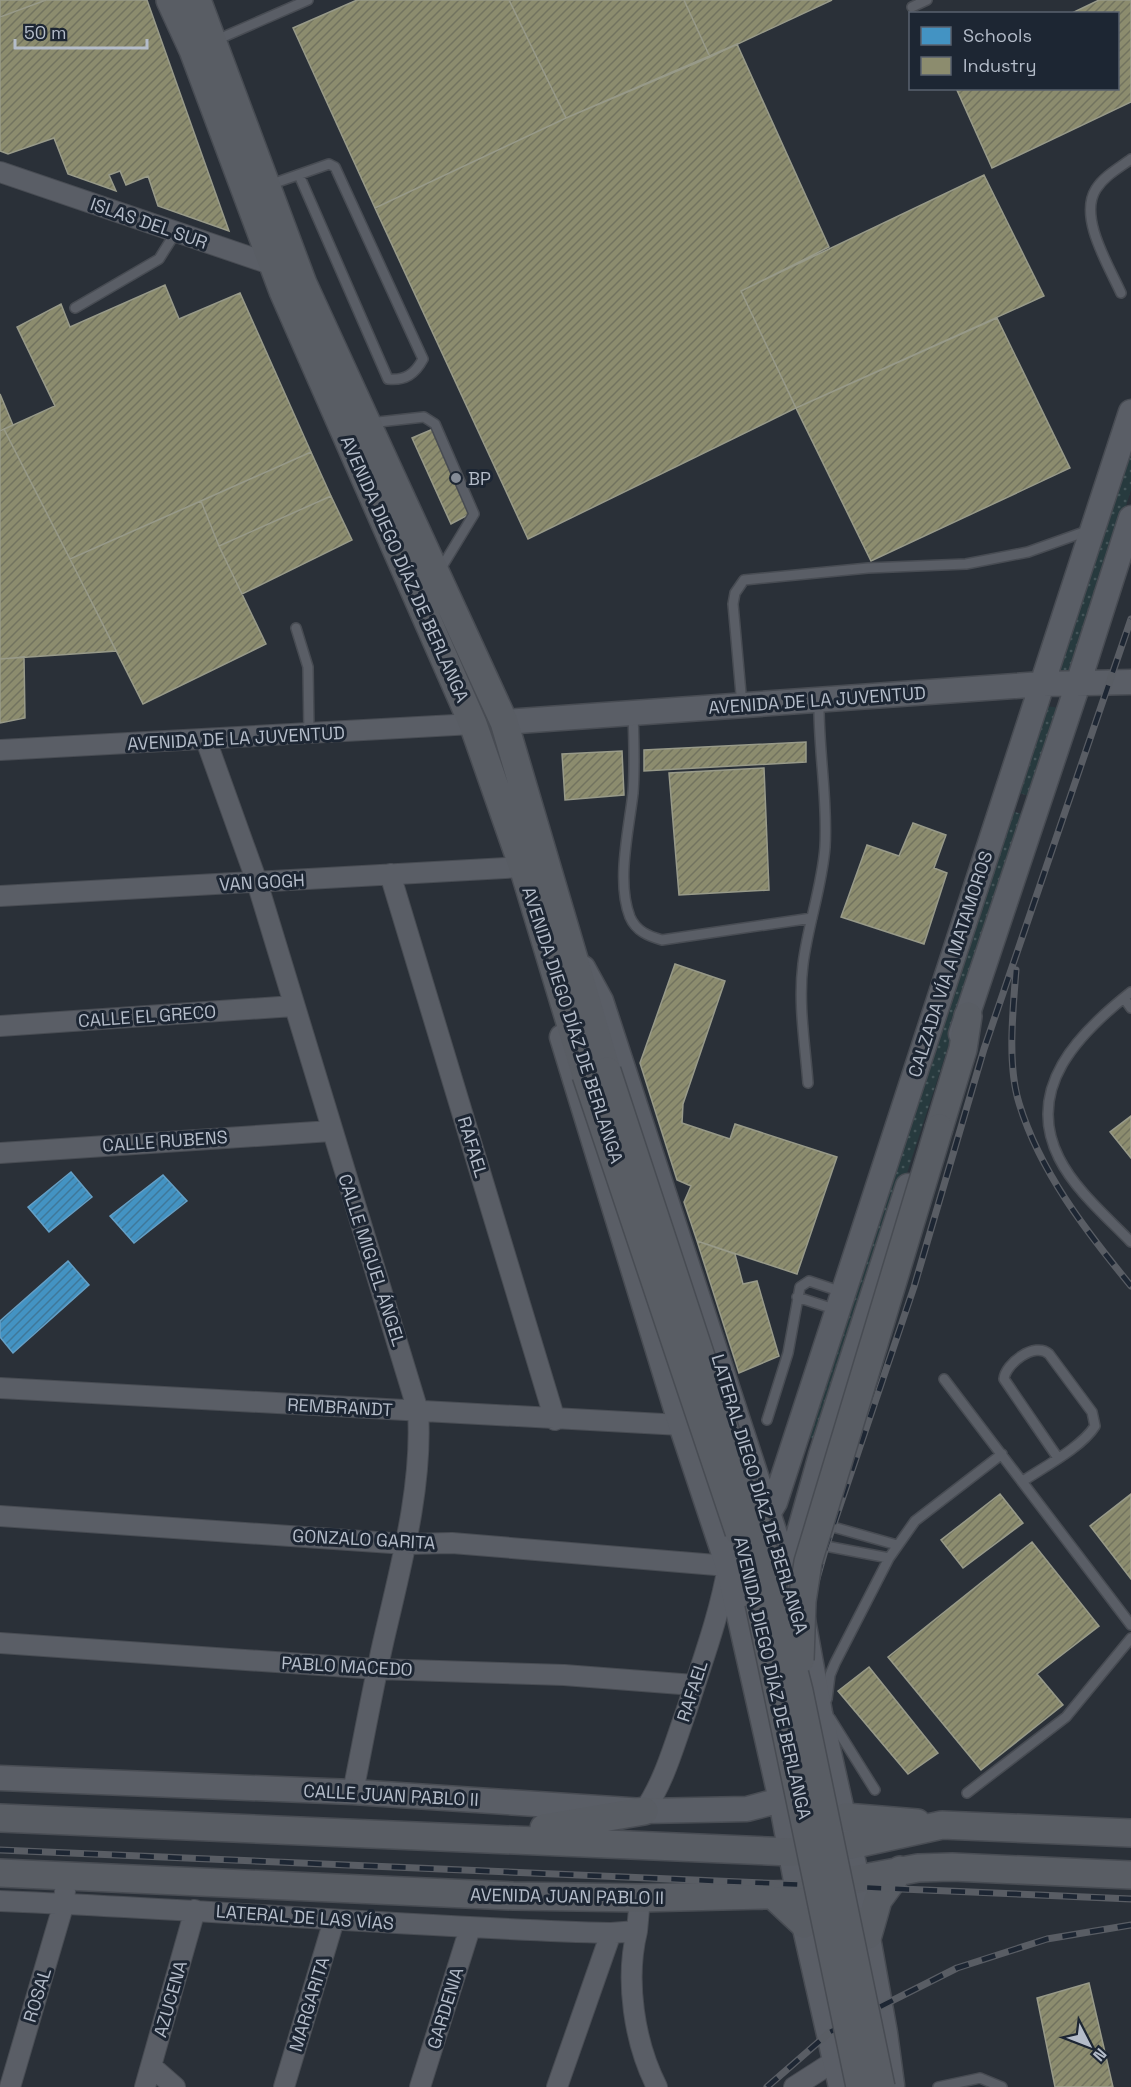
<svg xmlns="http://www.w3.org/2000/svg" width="1131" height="2087" viewBox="0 0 1131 2087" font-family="'Space Grotesk',sans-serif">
<defs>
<pattern id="grass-dots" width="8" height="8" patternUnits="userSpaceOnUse" patternTransform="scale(1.5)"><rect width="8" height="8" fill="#273a3e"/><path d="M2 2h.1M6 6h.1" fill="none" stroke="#445559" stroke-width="1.8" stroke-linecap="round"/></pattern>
<pattern id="schools-hatch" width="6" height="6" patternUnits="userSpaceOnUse" patternTransform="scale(1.5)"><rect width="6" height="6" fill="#4393c3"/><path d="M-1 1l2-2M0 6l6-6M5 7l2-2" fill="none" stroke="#3f789a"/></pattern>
<pattern id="industry-hatch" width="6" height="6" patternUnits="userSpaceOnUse" patternTransform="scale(1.5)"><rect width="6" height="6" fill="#8c8c6e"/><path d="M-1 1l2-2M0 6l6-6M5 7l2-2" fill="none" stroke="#72735f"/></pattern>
</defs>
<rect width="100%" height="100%" fill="#2a3038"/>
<path fill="url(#grass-dots)" d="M1131,439V490L1073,672L1056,669Z
M1046,706L1060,708L1030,796L1015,792Z
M1009,811L1024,814L820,1440L804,1437Z"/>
<path fill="url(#schools-hatch)" stroke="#659fc5" stroke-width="1.5" d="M71,1172L92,1197L49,1232L28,1207Z
M163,1175L187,1201L134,1243L110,1216Z
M68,1261L89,1285L13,1353L0,1337V1321Z"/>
<path fill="url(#industry-hatch)" stroke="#989a89" stroke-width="1.5" d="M0,0H46L0,17Z
M46,0H147L229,231L158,206L148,176L126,185L120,171L109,175L116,191L68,174L54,138L8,154L0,151V17Z
M357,0H509L566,118L375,208L293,28Z
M509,0H684L710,57L566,118Z
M684,0H832L710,57Z
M1099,0H1131V102L992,168L956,88H1118V14H1070Z
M737,44L829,247L741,291L796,408L528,539L375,208L566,118Z
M984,175L1044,296L796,408L741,291Z
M165,285L179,319L240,293L311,452L70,559L4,429L55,406L17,327L61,304L70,327Z
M997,318L1070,468L871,561L796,408Z
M0,394L13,425L0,431Z
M4,429L70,559L116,651L0,659V431Z
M433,429L470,514L451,524L412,438Z
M311,452L331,496L219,546L201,501Z
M331,496L352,540L242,594L219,546Z
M201,501L219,546L266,644L143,704L70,559Z
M24,657L25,718L0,723V659Z
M806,742V762L644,771V750Z
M622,751L624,795L565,800L562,754Z
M764,768L769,890L679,895L669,773Z
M913,823L946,835L934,868L947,873L924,944L841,917L867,845L899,856Z
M675,964L725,981L683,1104L682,1123L730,1139L735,1124L837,1157L797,1274L697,1241L684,1202L691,1186L677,1180L640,1063Z
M1131,1116V1158L1110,1132Z
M697,1241L735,1254L743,1284L757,1281L779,1356L739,1373Z
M1000,1494L1023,1523L963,1568L941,1540Z
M1131,1494V1579L1090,1526Z
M1032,1542L1099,1626L1037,1674L1063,1705L981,1770L888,1657Z
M869,1667L938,1753L908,1774L838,1691Z
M1089,1983L1113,2087H1055L1037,1998Z"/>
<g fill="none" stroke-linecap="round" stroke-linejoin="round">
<g stroke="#484c53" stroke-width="12">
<path id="service" d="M912,7L927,0
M214,41L308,0
M269,185L329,164L335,167L423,359C415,374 405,381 388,379L299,175
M1121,293C1109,266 1078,217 1096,189C1104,176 1119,168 1131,159
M75,308L159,259L176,232
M369,423L424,417L435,424L474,514L440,570
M296,628L308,667L309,733
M742,705L733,604L735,593L744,580L868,568L966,564L1028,552L1087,531
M633,714C634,740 635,767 633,793C629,829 616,882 630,917C636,931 648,936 662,940L812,918
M1131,992C1079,1033 1024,1088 1059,1158C1075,1190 1107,1217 1131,1242
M1124,998L1131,1008
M808,1083C805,1044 798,1003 803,964C808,924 822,887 825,847C828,798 818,749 819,700
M797,1297L837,1310
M944,1379L1131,1625
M767,1420L788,1353L800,1287L809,1281L842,1292
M1023,1481C1044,1467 1082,1447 1095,1426L1092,1412L1049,1354C1035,1341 1005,1364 1004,1379L1058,1458
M826,1525L897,1545
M815,1544L889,1558
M827,1699L830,1675L835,1663L889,1558L915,1521L1002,1454
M830,1718L875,1790
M967,1793L1066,1717L1131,1638
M938,2087L980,2078L1002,2087"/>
</g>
<g stroke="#484c53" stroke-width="22">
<path id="minor" d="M0,172L282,268
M206,740L257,882L418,1411C423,1487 400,1569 383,1643C372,1692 363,1742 353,1792
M0,750L473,724
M390,874L555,1420
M0,896L523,867
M0,1026L294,1006
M0,1153L331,1131
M0,1388L681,1425
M0,1516L406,1544L452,1543L728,1566C720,1614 702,1662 687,1709C674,1745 665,1780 644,1811
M0,1643L377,1669L564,1675L694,1685
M0,1901C204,1909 407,1927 611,1933
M637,1931C625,1980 634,2042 657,2087
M151,2066L175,2087
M10,2087L64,1903L65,1891
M145,2087L195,1910
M284,2087L334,1920
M420,2087L470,1928
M557,2087L611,1933L637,1931L640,1898
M794,2087L847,2053"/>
</g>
<g stroke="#484c53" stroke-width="27">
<path id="tertiary" d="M504,722L1043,684L1131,682
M583,968L601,1001L803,1620L820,1713L859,1887L885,2033L892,2085
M961,1034L1078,684L1131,518
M562,1037L681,1425L728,1566L781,1800L804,1924L841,2087
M728,1566L745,1552L775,1502L1131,412
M728,1566C753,1571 784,1565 797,1540L821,1455L908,1186
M0,1778L353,1792L644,1811L747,1809L781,1800"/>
</g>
<g stroke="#484c53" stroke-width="30">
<path id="secondary" d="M170,0L193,50L283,291L473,724L523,867L586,1075
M197,0L303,284L504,722L607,1071
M939,1128L963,1049L968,1016
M845,1817L917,1823
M0,1818L791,1852L851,1845L942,1825L1131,1833
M544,1828L644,1811
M0,1873L513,1896L640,1898L800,1894L821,1886L918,1868L952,1867L1131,1875
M774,1896L804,1924
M837,1903L868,1935
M868,1935L878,1900L900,1870"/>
</g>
<use href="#service" stroke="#5a5e66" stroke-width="9"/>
<use href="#minor" stroke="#5a5e66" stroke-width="20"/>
<use href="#tertiary" stroke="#5a5e66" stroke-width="24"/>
<use href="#secondary" stroke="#595d64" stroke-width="27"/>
<g stroke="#595d64" stroke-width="7">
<path id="rail" d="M1016,970C1013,1010 1007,1064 1019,1103C1040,1172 1086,1231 1131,1286
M802,1631L826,1547L914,1287L984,1049L1131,619
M0,1850L1131,1899
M767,2087L830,2032L957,1968L1047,1939L1131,1925"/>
</g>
<use href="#rail" stroke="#1d2633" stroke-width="4.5" stroke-dasharray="14" stroke-linecap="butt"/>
<g stroke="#484c53" stroke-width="30" stroke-linecap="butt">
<path id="secondary-bridge" d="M607,1071L760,1536L799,1691L881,2087
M586,1075L739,1532
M759,1603L860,2087
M800,1660L802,1601L808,1562L939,1128"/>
</g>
<use href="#secondary-bridge" stroke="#595d64" stroke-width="27"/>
</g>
<circle fill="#848b96" stroke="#1d2633" stroke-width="2" cx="456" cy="478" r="6"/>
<g text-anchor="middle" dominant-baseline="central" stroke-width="6" stroke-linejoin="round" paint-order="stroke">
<g font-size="18" fill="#b4bcc9" stroke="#1d2633">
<text transform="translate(149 223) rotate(19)">ISLAS DEL SUR</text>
<text transform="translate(405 569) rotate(66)">AVENIDA DIEGO DÍAZ DE BERLANGA</text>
<text transform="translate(817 700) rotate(-4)">AVENIDA DE LA JUVENTUD</text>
<text transform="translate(236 738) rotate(-3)">AVENIDA DE LA JUVENTUD</text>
<text transform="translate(262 882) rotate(-3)">VAN GOGH</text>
<text transform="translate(950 964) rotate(-72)">CALZADA VÍA A MATAMOROS</text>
<text transform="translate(147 1016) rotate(-4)">CALLE EL GRECO</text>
<text transform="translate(573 1025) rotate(72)">AVENIDA DIEGO DÍAZ DE BERLANGA</text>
<text transform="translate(165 1141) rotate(-4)">CALLE RUBENS</text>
<text transform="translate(473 1147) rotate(73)">RAFAEL</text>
<text transform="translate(372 1260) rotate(72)">CALLE MIGUEL ÁNGEL</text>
<text transform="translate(340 1407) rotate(3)">REMBRANDT</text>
<text transform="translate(760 1494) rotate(73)">LATERAL DIEGO DÍAZ DE BERLANGA</text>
<text transform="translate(364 1539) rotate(3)">GONZALO GARITA</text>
<text transform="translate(347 1666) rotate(3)">PABLO MACEDO</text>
<text transform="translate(773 1678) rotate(77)">AVENIDA DIEGO DÍAZ DE BERLANGA</text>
<text transform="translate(692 1691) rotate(-72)">RAFAEL</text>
<text transform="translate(391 1795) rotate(3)">CALLE JUAN PABLO II</text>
<text transform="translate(567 1896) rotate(1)">AVENIDA JUAN PABLO II</text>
<text transform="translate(305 1917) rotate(4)">LATERAL DE LAS VÍAS</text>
<text transform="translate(37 1995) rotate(-73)">ROSAL</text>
<text transform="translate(170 1999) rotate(-74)">AZUCENA</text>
<text transform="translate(309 2004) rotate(-73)">MARGARITA</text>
<text transform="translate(445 2008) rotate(-73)">GARDENIA</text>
</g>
<g font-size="18" fill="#b4bcc9" stroke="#1d2633" text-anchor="start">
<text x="468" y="478">BP</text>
</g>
</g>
<rect x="909" y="12" width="210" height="78" fill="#1d2633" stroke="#59626f" stroke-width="1.5"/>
<rect x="921" y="27" width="30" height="18" fill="#4393c3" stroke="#59626f" stroke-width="1.5"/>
<text x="963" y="42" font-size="18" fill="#b4bcc9">Schools</text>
<rect x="921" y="57" width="30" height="18" fill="#8c8c6e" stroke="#59626f" stroke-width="1.5"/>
<text x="963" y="72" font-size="18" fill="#b4bcc9">Industry</text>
<g transform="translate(1089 2045) rotate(132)" stroke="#1d2633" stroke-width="4.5" paint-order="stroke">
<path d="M0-4.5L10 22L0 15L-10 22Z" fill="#b4bcc9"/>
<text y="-9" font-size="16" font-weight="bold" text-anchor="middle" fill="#b4bcc9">N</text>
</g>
<path d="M15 39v9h132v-9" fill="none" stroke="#b4bcc9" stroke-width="3"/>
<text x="24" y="39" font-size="18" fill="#b4bcc9" stroke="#1d2633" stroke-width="4.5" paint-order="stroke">50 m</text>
</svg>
